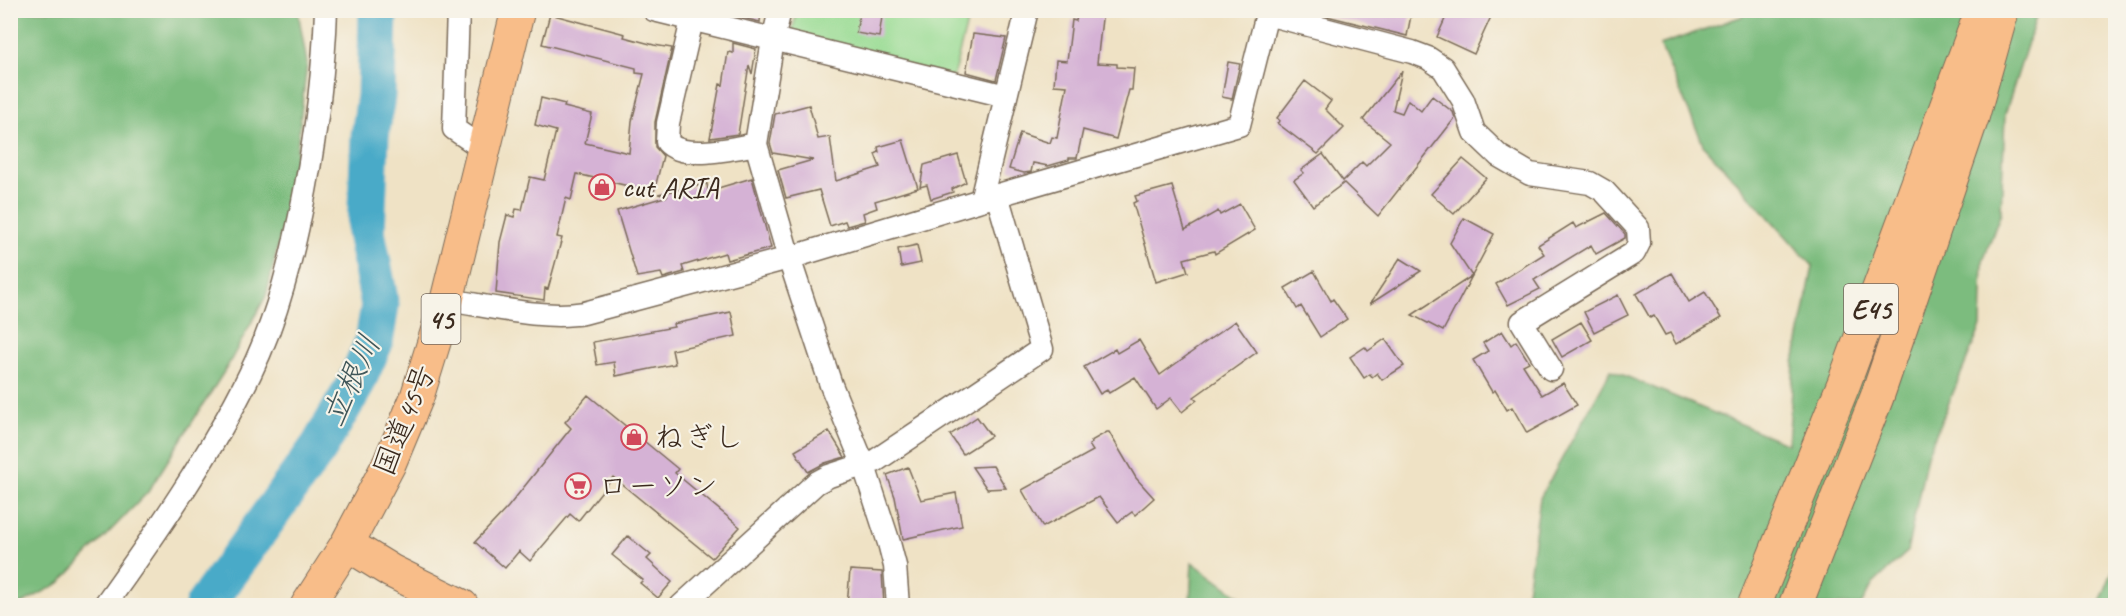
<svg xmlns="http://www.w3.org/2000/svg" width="2126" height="616" viewBox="0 0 2126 616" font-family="Caveat,'Klee One',sans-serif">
<rect width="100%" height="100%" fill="#f7f3e8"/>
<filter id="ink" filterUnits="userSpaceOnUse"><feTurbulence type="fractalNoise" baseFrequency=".0167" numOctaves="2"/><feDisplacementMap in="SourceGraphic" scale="12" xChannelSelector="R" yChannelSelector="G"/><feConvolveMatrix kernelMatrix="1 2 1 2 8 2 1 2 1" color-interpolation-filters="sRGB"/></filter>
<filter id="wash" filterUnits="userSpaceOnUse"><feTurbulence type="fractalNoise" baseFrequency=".008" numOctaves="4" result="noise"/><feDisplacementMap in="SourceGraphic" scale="24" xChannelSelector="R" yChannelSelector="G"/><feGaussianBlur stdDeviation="1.35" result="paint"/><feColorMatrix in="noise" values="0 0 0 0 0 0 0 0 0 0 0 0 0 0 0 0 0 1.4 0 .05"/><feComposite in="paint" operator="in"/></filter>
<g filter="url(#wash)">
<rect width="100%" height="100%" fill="#efe2c5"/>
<path fill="#9adc94" stroke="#6a8359" stroke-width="1.5" d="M797,11H970L953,77L791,36Z"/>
<path fill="#7bbc7e" stroke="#5b734e" stroke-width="1.5" d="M10,11H298L307,63L293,182L266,296L227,367L148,492L60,583L19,605H10Z
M1741,11H2038L2005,114L2001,212L1983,261L1981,326L1927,455L1907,552L1873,584L1861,605L1525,606L1540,498L1611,370L1788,444L1794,363L1813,266L1704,146L1660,45L1743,16Z
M1192,562L1251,605H1190Z
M2115,565V605H2099Z"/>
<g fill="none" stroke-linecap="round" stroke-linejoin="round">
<path stroke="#49aac8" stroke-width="39" d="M204,606L319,447L354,387L374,342L380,305L366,232L370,136L376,96L378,10"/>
</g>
<g id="blocks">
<path fill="#d5b2d5" d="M735,10H761L760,22L735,16Z
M860,10H883L879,37L856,33Z
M1078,10H1103L1097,63L1117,64V67L1134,68L1132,90H1129L1116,139L1083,130L1077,158H1069V160L1048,166L1033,163L1031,172L1024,173L1009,169L1020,133L1050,143L1052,137L1057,138L1067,86L1054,85L1056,60L1067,61L1072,20L1076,21Z
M1328,10H1412L1407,36L1327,16Z
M1449,10H1494L1474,54L1437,37Z
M550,14L625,34L624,37L654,45L672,48L655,122V147L663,156L654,192L577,174L571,200L566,198L557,237L562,238L548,289L545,288L544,300L496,293L500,242L507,215L514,217L516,209L522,210L530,177L544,180L556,131L535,125L541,98L565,104L564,107L592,114L585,143L629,153L632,121L644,74L636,73V68L542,44Z
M973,34L1006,38L996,80L966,72Z
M733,43L756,49L752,74L749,65L738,134L710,138L720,84L723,85L728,52L733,53Z
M1228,62L1240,64L1232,99L1222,97Z
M1402,71L1393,110L1402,113L1408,100L1421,111L1432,96L1453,112L1455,118L1378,216L1344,183L1313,206L1294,180L1304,173L1301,170L1323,154L1343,181L1362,162L1366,166L1390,142L1363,120Z
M1305,81L1331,101L1325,109L1344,128L1318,154L1277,123L1280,121L1277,118Z
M809,105L818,139L830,137L836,181L880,167L875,154L879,152L878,147L903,140L918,188L875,201L877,208L863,213L865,221L847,226L845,221L830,226L819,190L786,198L778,170L813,160L773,153L770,143L775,114Z
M958,155L966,182L952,189L953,192L931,199L927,185L920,187L924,165Z
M1463,159L1486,178L1454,214L1431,194Z
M752,178L771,248L727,260L725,253L682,266L684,272L663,278L661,273L637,277L617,211L668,196L658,194L707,184L708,191Z
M1172,186L1185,230L1218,211L1220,215L1240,204L1255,230L1215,254L1214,251L1184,259L1188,272L1156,282L1133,203L1137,201L1135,196Z
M1606,213L1625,234V238L1596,254L1591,245L1534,280L1540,289L1508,305L1496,284L1544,254L1538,245L1573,223L1576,228Z
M1464,218L1494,234L1443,331L1412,315L1472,276L1450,243Z
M917,245L921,263L901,267L898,249Z
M1400,258L1421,271L1370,304Z
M1314,271L1331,301L1333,299L1347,319L1320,337L1301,306L1297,309L1285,288Z
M1672,273L1689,302L1705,292L1721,318L1676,344L1670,333L1665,335L1654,316L1650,318L1636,294Z
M1618,295L1628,315L1594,332L1584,312Z
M731,312L736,336L672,350L675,364L616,376L614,362L597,365L593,342L674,327L673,324Z
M1235,321L1257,352L1194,397L1197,400L1182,412L1171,398L1156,409L1135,377L1109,393L1107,390L1100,394L1084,367L1115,349L1117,353L1139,340L1160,375Z
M1581,322L1592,340L1562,357L1552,339Z
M1502,331L1511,345L1516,341L1529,362L1523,365L1542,395L1563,383L1577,405L1527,433L1512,407L1507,410L1495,390L1492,392L1473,360L1488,351L1483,343Z
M1385,339L1404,366L1382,380L1377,373L1372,377L1370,374L1364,378L1350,357L1365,347L1368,351Z
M588,395L678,469L675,473L740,527L712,558L613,477L578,521L570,514L530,561L519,551L505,568L475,542L508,507L571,428L565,422Z
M977,417L991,436L963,454L950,435Z
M829,431L845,457L825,463L808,472L795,451Z
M1107,432H1109L1136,478L1154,498L1135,515L1132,512L1118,522L1099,497L1043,527L1022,490L1093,451L1089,445L1092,443L1091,441Z
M993,466L1006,488L987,489L972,467Z
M908,467L921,500L956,493L962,526L903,539L895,497L887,475Z
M628,536L651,555L647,559L672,582L658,598L640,583L643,580L612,555Z
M850,570L882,572L884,606H847Z"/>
</g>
</g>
<g filter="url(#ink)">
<use href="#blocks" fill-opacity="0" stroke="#7a6a58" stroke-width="1.5"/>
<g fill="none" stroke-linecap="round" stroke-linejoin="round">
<g stroke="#7a6a58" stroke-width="25">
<path id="minor" d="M458,10L454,129L485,150
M654,10L1006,96
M780,10L773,40L756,144L789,258L831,385L864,466L889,543L895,566L898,606
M1267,14L1412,52L1428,58L1443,68L1463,100L1474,132L1499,156L1530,174L1590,183L1604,191L1638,228L1639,243L1634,253L1522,322L1551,369
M692,20L668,123L667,142C684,161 734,148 756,144
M981,200L1027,10
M447,300C489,306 543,320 584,313L789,258L981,200L1239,125L1268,10
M104,606C157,532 210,456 250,374C278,317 293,254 305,191C316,132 324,71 326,10
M681,606L816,483L829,476L875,461L1042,349L997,195"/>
</g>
<g stroke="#7a6a58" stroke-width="35">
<path id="highway" d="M347,544L391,571L462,606
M307,606L347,544L389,464L417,397L447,300L518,10
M1754,606L1844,383L1982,10
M1795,606L1877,397L1972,118L2001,15"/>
</g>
<use href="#minor" stroke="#fff" stroke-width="22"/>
<use href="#highway" stroke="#f8bd89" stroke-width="33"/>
</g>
</g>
<defs>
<g id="shop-ring" transform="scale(1.35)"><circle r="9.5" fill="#f7f3e8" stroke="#d1495b" stroke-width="1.5"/><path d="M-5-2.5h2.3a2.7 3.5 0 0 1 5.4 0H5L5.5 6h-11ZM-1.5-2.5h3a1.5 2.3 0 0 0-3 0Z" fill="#d1495b"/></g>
<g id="supermarket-ring" transform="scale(1.35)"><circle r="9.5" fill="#f7f3e8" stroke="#d1495b" stroke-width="1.5"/><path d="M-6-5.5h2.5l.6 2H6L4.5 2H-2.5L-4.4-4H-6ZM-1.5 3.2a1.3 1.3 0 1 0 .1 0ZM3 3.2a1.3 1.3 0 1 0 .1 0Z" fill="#d1495b"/></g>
</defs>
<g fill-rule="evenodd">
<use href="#shop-ring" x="602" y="187"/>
<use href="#shop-ring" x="634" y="437"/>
<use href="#supermarket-ring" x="578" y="486"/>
</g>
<g text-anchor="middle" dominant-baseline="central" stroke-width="4.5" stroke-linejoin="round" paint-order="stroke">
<g fill="#f7f3e8" stroke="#73665b" stroke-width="1.5">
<rect x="1844" y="284" width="54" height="50" rx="4.5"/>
<rect x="421.5" y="294" width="39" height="50" rx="4.5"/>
</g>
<g font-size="28" font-weight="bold" fill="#3b2a1e">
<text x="1871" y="309">E45</text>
<text x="441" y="319">45</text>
</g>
<g font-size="30" fill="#3b2a1e" stroke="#f7f3e8" text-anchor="start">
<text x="622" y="187">cut ARIA</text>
<text x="654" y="437">ねぎし</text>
<text x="598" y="486">ローソン</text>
</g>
<g font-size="30" fill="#3b2a1e" stroke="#f7f3e8">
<text transform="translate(404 420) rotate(-68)">国道45号</text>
</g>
<g font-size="32" font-style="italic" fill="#40575a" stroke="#f7f3e8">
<text transform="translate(351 380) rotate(-65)">立根川</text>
</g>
</g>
<rect width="2126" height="616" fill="none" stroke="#f7f3e8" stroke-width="36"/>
</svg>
